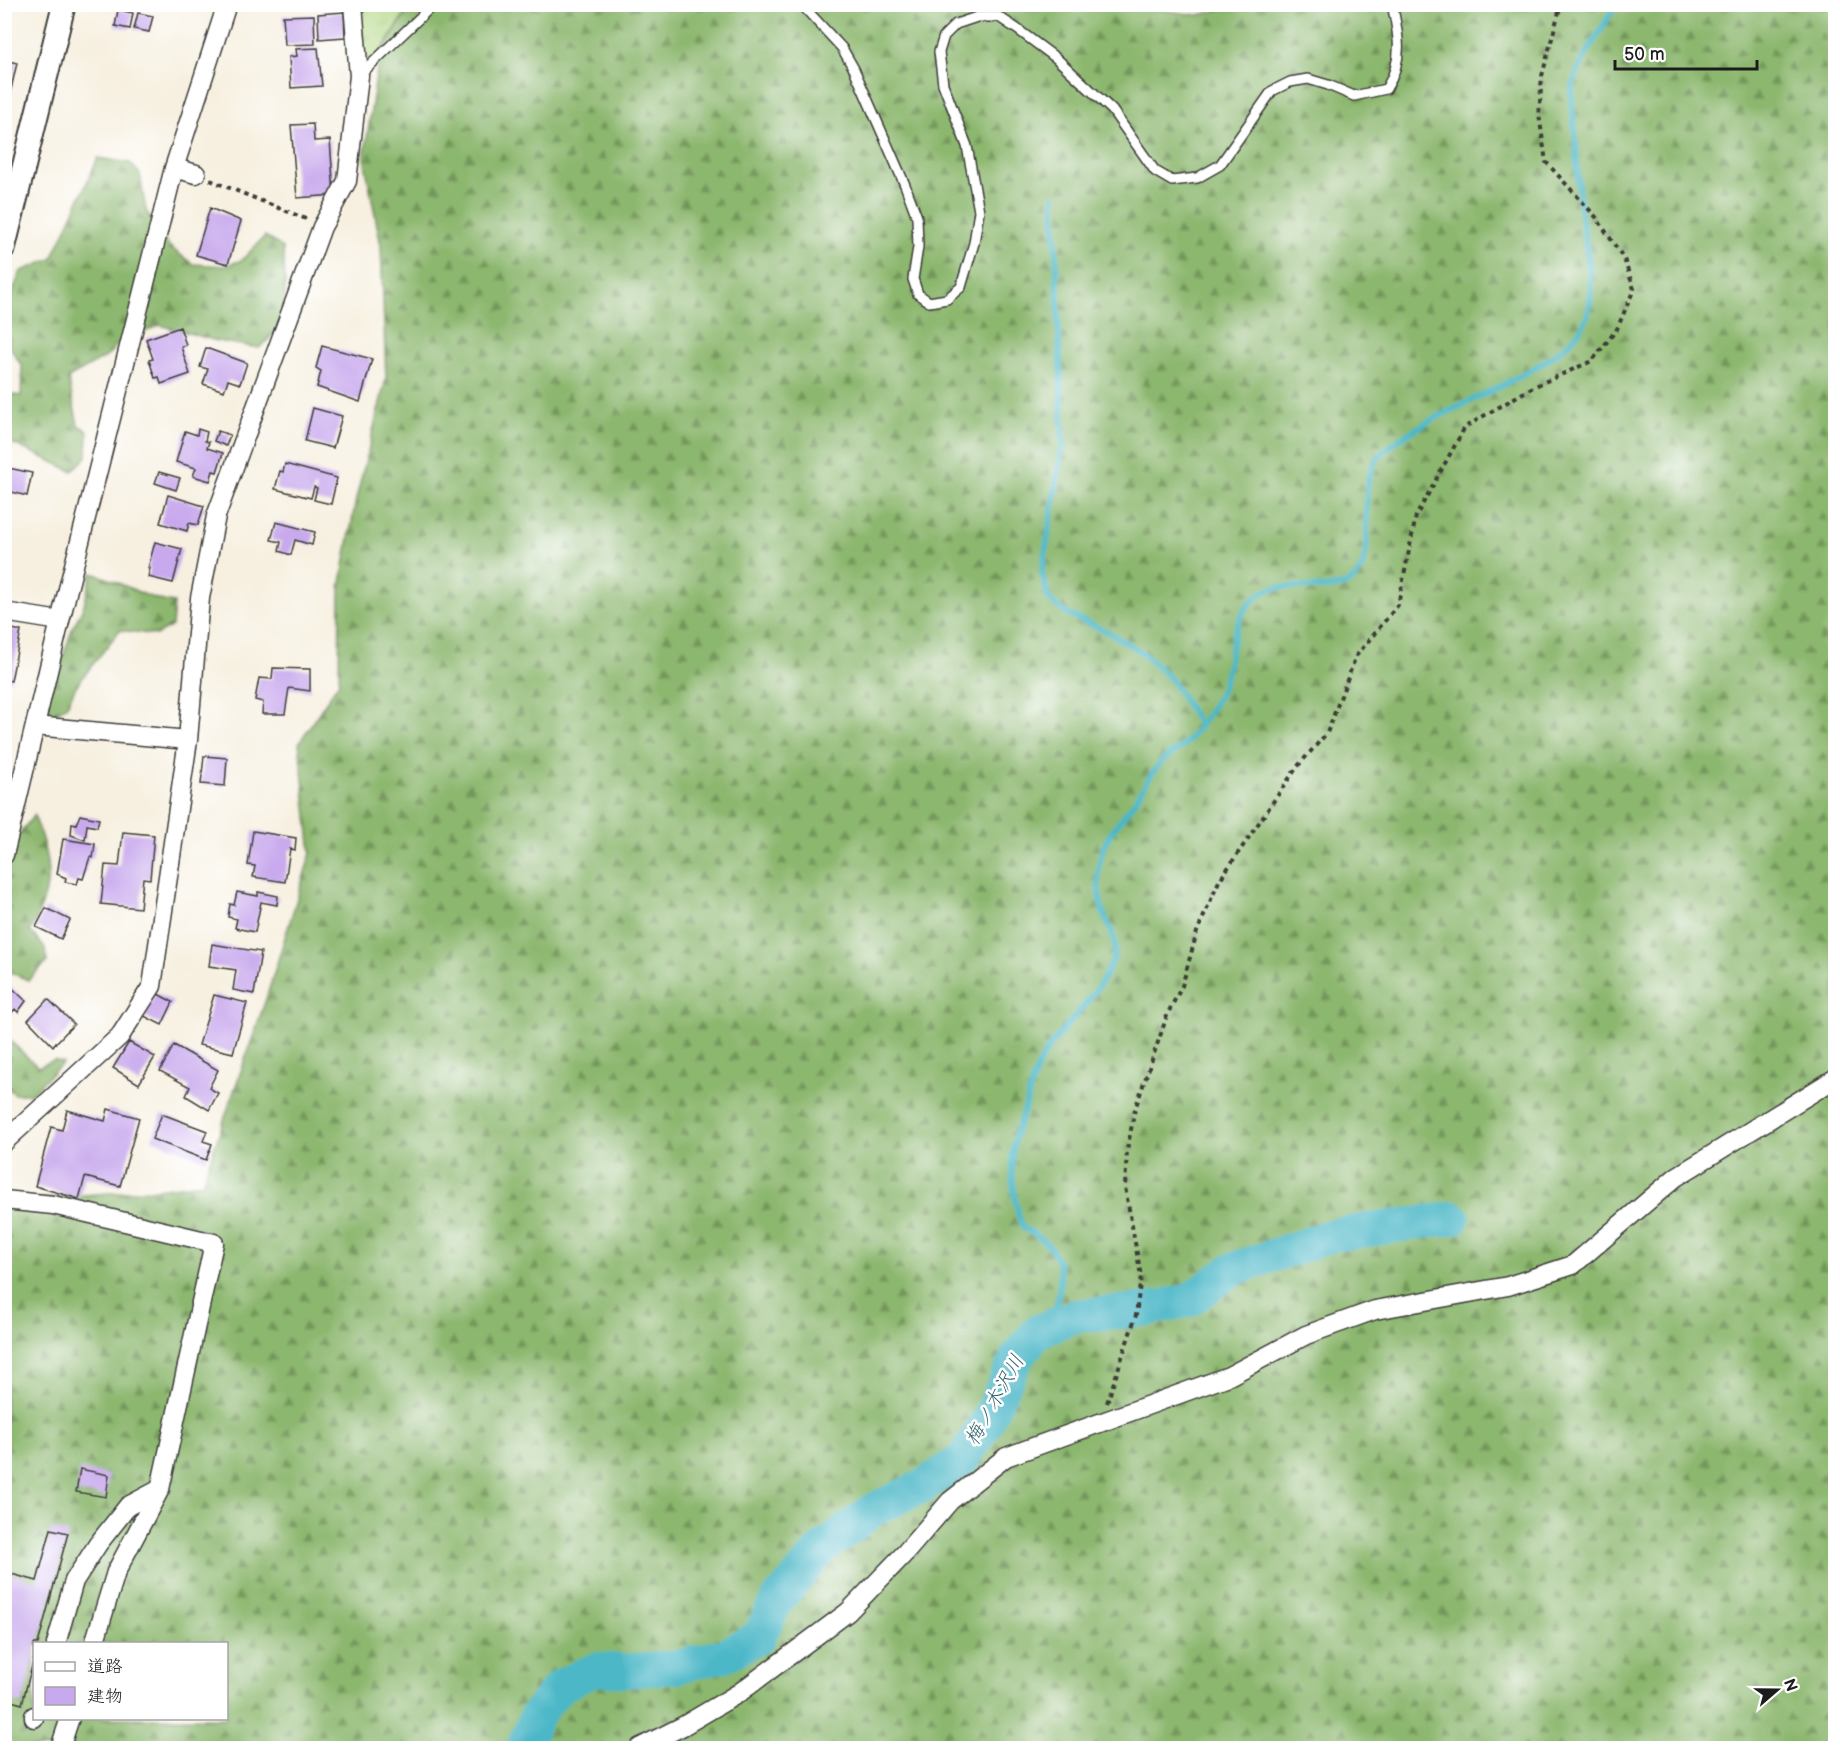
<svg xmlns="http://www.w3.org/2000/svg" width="1840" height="1753" viewBox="0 0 1840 1753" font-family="'Balsamiq Sans','Klee One',sans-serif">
<defs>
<pattern id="grass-tufts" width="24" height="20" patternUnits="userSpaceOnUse" patternTransform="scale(1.5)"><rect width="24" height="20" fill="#b0d680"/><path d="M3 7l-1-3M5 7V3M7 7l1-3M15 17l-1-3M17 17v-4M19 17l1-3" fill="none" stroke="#97b76e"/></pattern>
<pattern id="forest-firs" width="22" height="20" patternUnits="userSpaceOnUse" patternTransform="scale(1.5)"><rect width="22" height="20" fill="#8cb76e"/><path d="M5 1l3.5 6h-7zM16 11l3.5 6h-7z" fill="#72945a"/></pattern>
</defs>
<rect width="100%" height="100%" fill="#fff"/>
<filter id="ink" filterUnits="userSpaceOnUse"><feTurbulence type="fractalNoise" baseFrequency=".0167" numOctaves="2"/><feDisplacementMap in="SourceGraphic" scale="12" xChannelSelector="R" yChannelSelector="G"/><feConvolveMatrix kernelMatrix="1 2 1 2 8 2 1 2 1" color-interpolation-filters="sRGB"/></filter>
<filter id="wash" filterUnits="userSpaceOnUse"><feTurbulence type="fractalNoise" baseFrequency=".008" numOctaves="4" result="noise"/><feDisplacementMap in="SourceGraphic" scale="24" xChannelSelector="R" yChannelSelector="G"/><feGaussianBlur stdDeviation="1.35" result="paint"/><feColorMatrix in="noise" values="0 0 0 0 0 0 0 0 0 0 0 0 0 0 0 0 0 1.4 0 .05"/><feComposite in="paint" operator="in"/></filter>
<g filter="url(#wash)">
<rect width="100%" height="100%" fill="#f7f0e0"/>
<path fill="url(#grass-tufts)" stroke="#66794e" stroke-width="1.5" d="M359,5H411L374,61L358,65Z"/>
<path fill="url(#forest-firs)" stroke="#546a45" stroke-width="1.5" fill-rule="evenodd" d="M1118,4L1198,15L1240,4L1835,5L1836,1724L1824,1748H5V1201L149,1190L202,1183L266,999L311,853L299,743L339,682L340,588L356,499L386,379L381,246L364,158L379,56L412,5ZM34,1644H226V1718H34Z
M98,158L130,163L140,174L146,211L170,247L193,264L225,266L242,260L265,236L283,248C285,286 293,322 259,348L217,341L160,325L119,343L106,357L68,378L78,425L88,431L87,457L72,471L5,440L4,393L21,396L22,366L9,346L7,305L21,271L52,259Z
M92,573C121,581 145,599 174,603L172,626L156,635L120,630L76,686L67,705L52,716L43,707L58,672L72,629L83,608Z
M34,815C51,861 55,887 30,931L45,948L47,962L28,980L5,970V888L13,842Z
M4,1035L38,1067L54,1060L63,1063L30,1094H15L5,1086Z"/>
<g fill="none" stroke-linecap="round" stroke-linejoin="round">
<path stroke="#4bb7c7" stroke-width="6" d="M1054,196L1063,443L1042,572L1048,598L1065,613L1108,632L1140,651L1170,678L1199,724
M1051,1326C1063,1282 1071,1250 1023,1228C1013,1202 1009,1165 1015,1137C1017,1127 1022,1118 1025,1108C1032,1085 1035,1065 1051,1045C1070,1020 1102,990 1113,959C1120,941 1107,925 1102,908C1097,892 1097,871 1101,855C1107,834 1120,821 1133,804C1143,790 1151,772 1163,760C1171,753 1181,749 1188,741C1197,730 1207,716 1214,704C1236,671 1224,626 1255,598C1286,570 1339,607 1360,571C1378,539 1352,482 1382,453C1430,407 1560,376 1585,321C1598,294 1585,244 1581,215C1578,187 1577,159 1575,131C1574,117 1569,98 1573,85C1581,57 1602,31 1616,4"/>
<path stroke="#4bb7c7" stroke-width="34" d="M523,1748L536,1716L560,1686L596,1669L624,1671L676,1667L725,1655L759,1637L776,1602L821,1550L873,1510L923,1486L963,1459L986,1423L1017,1357L1038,1331L1075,1316L1150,1309L1190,1300L1231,1270L1333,1235L1453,1218"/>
</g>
<g id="blocks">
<path fill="#c8a9ed" d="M118,10L133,13L130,29L115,26Z
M344,12L345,37L319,39L318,14Z
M138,13L153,16L149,32L134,29Z
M314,15L315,44L285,45L283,16Z
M318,48L322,86L291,88L289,57L297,56L296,49Z
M5,60L17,63L8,102L5,101Z
M313,124L314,141L330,140L334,195L297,198L291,125Z
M210,208L241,221L228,264L196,255Z
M180,327L186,345L181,347L190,374L161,384L159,377L155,378L149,360L153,359L146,339Z
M322,346L372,359L360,402L317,387L321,371L316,368Z
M206,348L247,363L240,384L228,380L224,391L203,384L208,369L200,367Z
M313,408L342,416L333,448L305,441Z
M198,429L207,432L205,441L209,442L207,448L223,453L217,472L213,471L210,481L193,476L196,468L176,462L185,431L197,435Z
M218,431L230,435L226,446L214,441Z
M285,464L337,478L331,504L314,500L317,488L314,487L311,498L275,489L280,471L283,472Z
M4,467L32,473L27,496L8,491Z
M159,472L180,478L176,490L155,483Z
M168,495L204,506L198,525L189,523L187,531L160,523Z
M276,522L315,532L312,545L295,540L291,555L279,551L281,542L271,540Z
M155,542L182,549L173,583L148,577L150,568H148Z
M4,627L21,631L11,681L4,680Z
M273,668L310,669V691L289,688L285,714H262L263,702L255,700L259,678L272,679Z
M204,756L227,758L225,786L201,784Z
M4,761H8L6,776L4,775Z
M80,815L99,819L97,827L87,825L85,840L71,835L72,823L76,824Z
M253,831L296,838L295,850L290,849L285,882L253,877L255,866L248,865Z
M123,832L154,835L150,879L143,878L140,908L101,904L105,865L119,866Z
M63,839L95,844L93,858L90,857L83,879L79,878L77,884L65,882L66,878L57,874Z
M237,892L258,896V892L278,896L277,905L261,902L255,932L235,928L237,919L228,917L230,904L234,905Z
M46,908L70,920L61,939L36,927Z
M212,944L261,952L254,994L233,990L236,970L209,966Z
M4,980L26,1001L18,1012L15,1009L8,1017L4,1014Z
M156,993L173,1002L162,1025L144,1016Z
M214,995L247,1003L233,1053L199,1045Z
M48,999L74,1024L53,1046L28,1020Z
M129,1042L155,1057L139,1084L113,1068Z
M174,1045L218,1070L209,1088L218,1093L209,1110L186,1096L190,1087L160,1071Z
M108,1109L139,1118L120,1186L85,1177L79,1199L35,1186L51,1127L62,1130L67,1110L105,1121Z
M162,1114L207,1131L203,1141L212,1144L206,1160L152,1139Z
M80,1469L109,1475L106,1497L76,1492Z
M51,1529L68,1533L38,1644H34V1658L22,1704L4,1699V1572L37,1581Z"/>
</g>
</g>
<g filter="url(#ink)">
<use href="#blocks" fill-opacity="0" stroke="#3d3c39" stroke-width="1.5"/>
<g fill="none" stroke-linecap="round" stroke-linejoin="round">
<g stroke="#3d3c39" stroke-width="12">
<path id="service" d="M801,4L842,48L854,69L905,185L917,217L918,247L913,279L918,294L929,302L947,299L961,287L974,243L979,211L967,146L943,84L939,52L944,36L956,24L977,17H999L1017,29L1056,58L1112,110L1155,171L1172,181L1197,178L1220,165L1272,91L1290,82L1308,79L1328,85L1354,96L1386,89C1404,60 1399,36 1392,4
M360,75L434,4"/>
</g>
<g stroke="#3d3c39" stroke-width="21">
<path id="minor" d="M174,168L196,174
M4,612L60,621
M35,726L188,740
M4,855L60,621L174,168L227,4
M4,1142L120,1036L152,986L188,740L200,598L216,516L322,227L347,181L359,76L353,4
M4,1200L53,1205L214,1243L160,1489L116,1572L94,1644
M56,1644L74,1581L98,1544L128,1506L160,1489
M34,1718V1716
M60,1748L70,1718
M639,1748L683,1726L739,1693L848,1612L906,1552L950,1501L1006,1457L1229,1376L1306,1335L1375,1310L1508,1286L1573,1265L1676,1177L1836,1078"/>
</g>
<g stroke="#3d3c39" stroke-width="26">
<path id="tertiary" d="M4,247L64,4"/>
</g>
<path stroke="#3d3c39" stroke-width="4" stroke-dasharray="4.5 4.5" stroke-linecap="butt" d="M210,180L306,219
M1107,1403L1136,1315L1141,1276L1125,1187L1127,1150L1135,1109L1168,1013L1182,986L1197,932L1219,881L1297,767L1327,733L1356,656L1398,605L1416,516L1465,427L1533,387L1592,361L1617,329L1634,289L1624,259L1596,217L1546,162L1539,114L1542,76L1561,4"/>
<use href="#service" stroke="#fff" stroke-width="9"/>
<use href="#minor" stroke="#fff" stroke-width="18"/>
<use href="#tertiary" stroke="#fff" stroke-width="22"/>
</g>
</g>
<g text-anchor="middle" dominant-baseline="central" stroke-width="5" stroke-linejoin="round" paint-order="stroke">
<g font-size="20" font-style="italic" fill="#316269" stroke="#fff">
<text transform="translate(995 1400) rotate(-61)">梅ノ木沢川</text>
</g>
</g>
<rect width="1840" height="1753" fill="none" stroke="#fff" stroke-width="24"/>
<rect x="33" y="1642" width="195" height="78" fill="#ffffff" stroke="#a4a4a4" stroke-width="1.5"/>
<rect x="45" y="1662" width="30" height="9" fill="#ffffff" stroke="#a4a4a4" stroke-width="1.5"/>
<text x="87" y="1672" font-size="18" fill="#1c1c1c">道路</text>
<rect x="45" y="1687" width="30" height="18" fill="#c8a9ed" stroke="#a4a4a4" stroke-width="1.5"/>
<text x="87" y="1702" font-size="18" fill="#1c1c1c">建物</text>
<g transform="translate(1777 1690) rotate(70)" stroke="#ffffff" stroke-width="4.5" paint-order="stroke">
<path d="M0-4.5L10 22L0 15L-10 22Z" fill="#1c1c1c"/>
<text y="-9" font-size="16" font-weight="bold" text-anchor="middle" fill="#1c1c1c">N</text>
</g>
<path d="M1615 60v9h142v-9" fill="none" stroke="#1c1c1c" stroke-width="3"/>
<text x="1624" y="60" font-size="18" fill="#1c1c1c" stroke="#ffffff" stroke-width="4.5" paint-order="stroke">50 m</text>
</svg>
